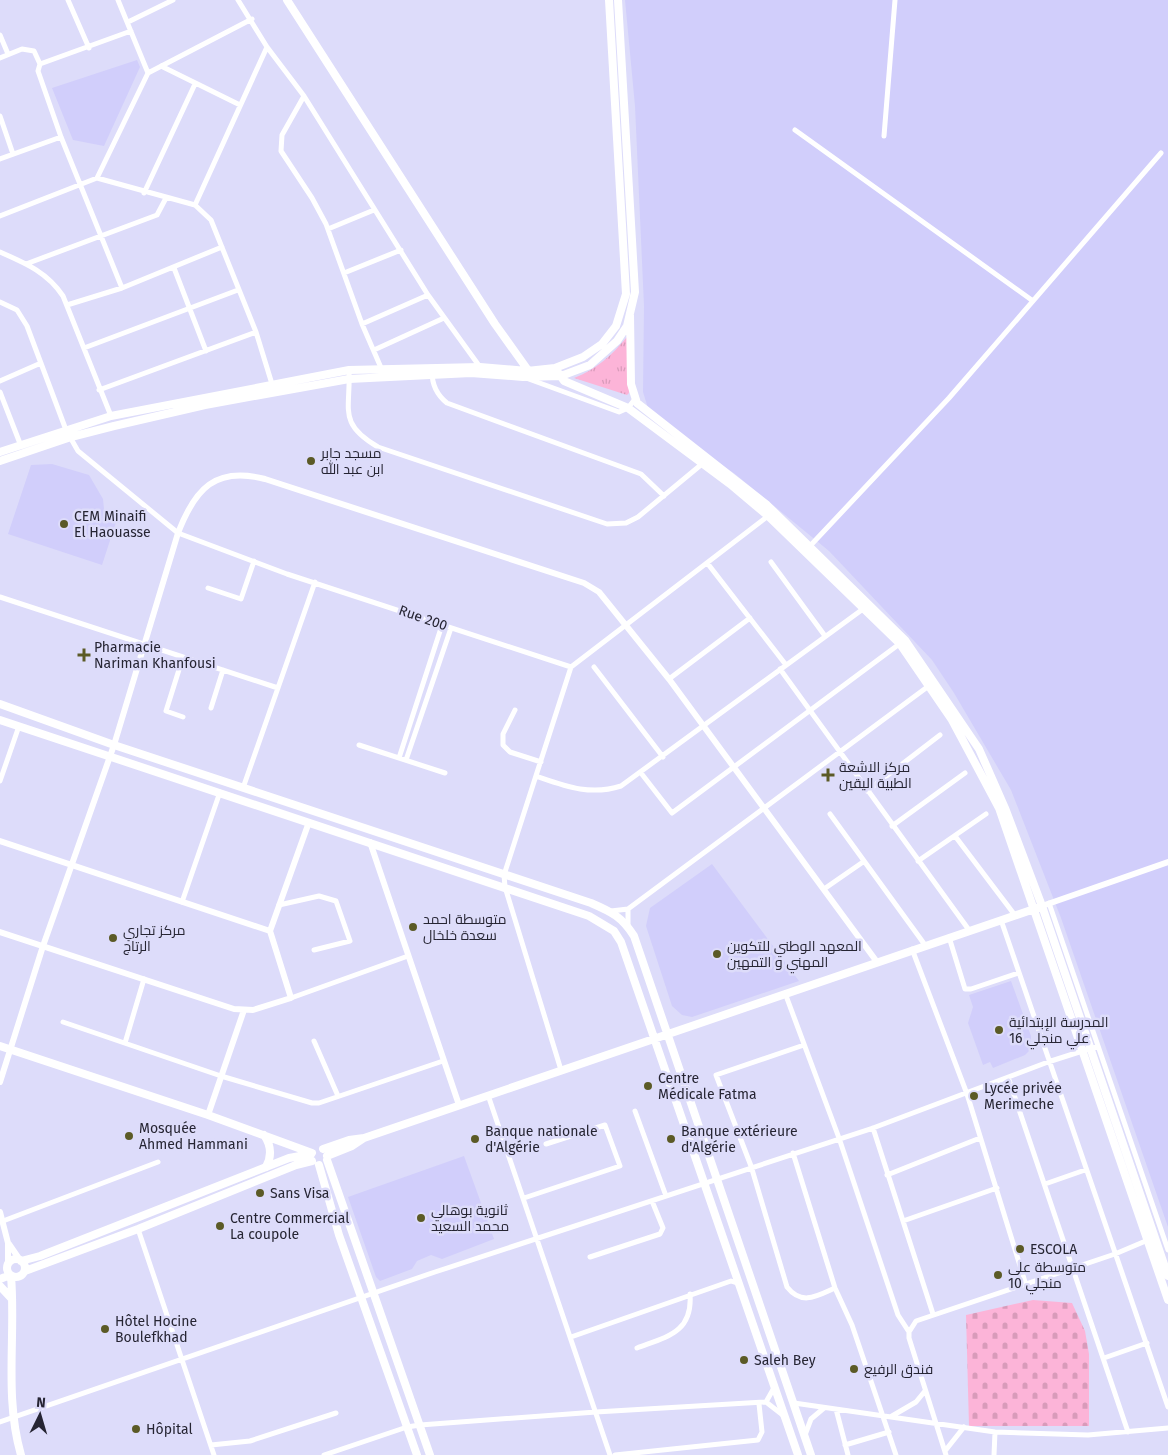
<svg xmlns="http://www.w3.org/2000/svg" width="1168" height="1455" viewBox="0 0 1168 1455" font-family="'Fira Sans',Cairo,sans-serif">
<defs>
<pattern id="grass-tufts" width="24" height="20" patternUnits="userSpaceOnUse" patternTransform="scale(1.25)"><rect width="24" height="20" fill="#fcb4d8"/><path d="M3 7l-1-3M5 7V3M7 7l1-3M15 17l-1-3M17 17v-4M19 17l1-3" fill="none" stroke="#d89bba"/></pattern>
<pattern id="cemetery-stones" width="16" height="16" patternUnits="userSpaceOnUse" patternTransform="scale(1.25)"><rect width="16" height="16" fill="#fcb4d8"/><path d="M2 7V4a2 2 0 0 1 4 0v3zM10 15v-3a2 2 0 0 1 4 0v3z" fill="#d89bba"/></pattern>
</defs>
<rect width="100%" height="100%" fill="#dddcfa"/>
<path fill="#d1cefb" d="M625,0H1168V1227L1061,918L1011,790L954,693L932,660L829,551L735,474L674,432L648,408L643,392L644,306L635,106Z
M137,60L140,67L104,146L73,140L52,88Z
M52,464L89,475L103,499L104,509L119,513L102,565L8,534L31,465Z
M712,864L799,981L692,1017L682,1015L672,1006L646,926L650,908Z
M1011,981L1031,1036V1049L1025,1055L993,1068L990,1062L983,1065L968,1023L973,1007L969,995Z
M464,1156L494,1239L442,1259L431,1255L417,1261L412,1269L380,1281L376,1277L348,1197Z"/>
<path fill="url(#grass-tufts)" d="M627,337L629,393L627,395L574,378C597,369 611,356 627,337Z"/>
<path fill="url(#cemetery-stones)" d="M1033,1300L1072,1303L1085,1331L1089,1354V1426H969L966,1315Z"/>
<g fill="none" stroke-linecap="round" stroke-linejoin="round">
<path stroke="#fff" stroke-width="5" d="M68,0L89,48
M118,0L148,73
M238,0L267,47L304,96L428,295L480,367
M128,22L173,0
M0,35L8,54
M0,58L22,49L34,51L40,64L38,71L61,137L122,288
M40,64L131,31
M161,66L240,105
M304,96L282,135L281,151L312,198L326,224L362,324L382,370
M0,116L13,154
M795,130L1033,301
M884,136L895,0
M0,159L61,137
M97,178L148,73L252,19
M144,193L195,84
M195,205L267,47
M0,216L97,178L195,205L211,220L256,332L272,384
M328,229L374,210
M0,252C25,263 47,272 63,296L111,416
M26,264L157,215L166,198
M174,268L206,351
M344,273L401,250
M0,302L17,310L27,326L66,430L78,451L178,533L287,574L571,667L768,516
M67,305L122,288L222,247
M362,324L428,295
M84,348L238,290
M374,350L444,318
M349,370C351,409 337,423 378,447L607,524L626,523L638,517L702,464
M432,372C432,385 437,395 447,403L641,474L664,496
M526,378L619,412L628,408L635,399
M0,381L41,363
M99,390L256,332
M0,392L21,446
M810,546L949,398L1161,153
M771,562L825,636
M708,564L786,665
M208,588L241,599L254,561
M0,597L278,688
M594,667L663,757
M780,669L969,930
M669,679L750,618
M211,708L223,670
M515,710L503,734V745L510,752L541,762
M183,717L166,711L183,657
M359,745L445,773
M399,758L442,625
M406,760L451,628
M641,773L672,813L902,642
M536,776C565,786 590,796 621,786L863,609
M0,781L19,726
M243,788L315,582
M867,791L940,735
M830,814L925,945
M892,826L965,773
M955,836L1014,914
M918,861L986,814
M824,889L863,862
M182,902L220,792
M1049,903L1168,1250
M279,905L319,896L336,901L350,941L314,950
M611,911L628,909L930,685
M1001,920L1168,1407
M628,926V909
M949,937L965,989H971L1018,973
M912,949L967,1094L1025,1282
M785,993L839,1138L898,1315L909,1332
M291,998L408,956
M63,1022L221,1076L312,1103H319L443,1061
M314,1041L338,1096
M125,1043L144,979
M804,1045L716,1075L751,1166L787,1287C802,1306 817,1296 835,1288
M561,1070L505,887L504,875L571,667
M1008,1077L1128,1432
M488,1095L610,1455
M635,1111L666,1196
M873,1128L933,1314
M793,1153L835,1288L852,1325L896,1455
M887,1175L980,1138
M1045,1184L1085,1170
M524,1198L620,1166L605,1125L546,1144
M3,1221L158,1162
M903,1221L997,1188
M138,1229L214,1455
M590,1257L660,1234L663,1228L652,1201
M571,1337L731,1281L740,1284
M637,1348C666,1337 693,1333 690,1294
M1104,1358L1147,1343
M766,1402L775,1386
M794,1403L995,1432L1088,1435L1168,1428
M836,1409L848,1455
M892,1416L916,1402L925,1391
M0,1422L435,1272L873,1128L1048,1062L1098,1046
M805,1435L811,1419L824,1408
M211,1445L250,1441L336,1413
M845,1445L889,1432
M945,1451L964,1427
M324,1455L407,1427L420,1425L596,1412L766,1402L784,1416
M615,1455L758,1440L762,1432L759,1404
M946,1455L909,1338V1332L916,1321L1115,1254L1148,1240
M994,1455L995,1432"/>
<path stroke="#fff" stroke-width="6" d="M0,841L270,931
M370,842L459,1105
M1042,906L1168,862
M0,932L234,1009L253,1010L291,998L270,931L309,822
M0,1082L43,946L114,745L178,533C195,489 215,466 265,479L584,583L599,592L669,679L877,962
M208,1115L244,1010
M0,1212L8,1243V1264
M9,1244L20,1260"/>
<path stroke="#fff" stroke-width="8" d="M287,0L495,324L530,373
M630,315L631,384L637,403L767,505L905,640L979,749L1005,808L1042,906L1168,1276
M555,368L564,381L628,408L730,484L768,516L900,644L952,720L999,808L1168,1300
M0,452L111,416L349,370L480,367L527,371L555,368L583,357L602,344L616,326L626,294L609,0
M0,461L71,437L114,426L205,405L349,379L471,373L523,377L561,376L590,365L617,341L627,326L635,292L618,0
M0,704L114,745L591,903C612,912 622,917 634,936L811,1455
M0,720L589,916L614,931L621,942L798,1455
M0,1046L208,1115L312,1153
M264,1135C271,1145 272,1156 266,1167
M323,1149L349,1140L364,1138L1040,907
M327,1156L352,1146L364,1138
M327,1160L430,1455
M319,1165L339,1235L417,1455
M7 1268a9 9 0 1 1 18 0a9 9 0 1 1-18 0Z
M21,1261L40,1256L289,1158L311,1154
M25,1271L138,1229L296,1165L312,1161
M11,1276C16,1336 4,1396 21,1455
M0,1279L10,1275
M0,1286L12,1299"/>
</g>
<g fill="#5b5a26" stroke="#dddcfa" stroke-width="2">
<circle cx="311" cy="461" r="5"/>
<circle cx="64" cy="524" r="5"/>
<path d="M81.5 647.5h5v5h5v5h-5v5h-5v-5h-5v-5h5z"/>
<path d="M825.5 767.5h5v5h5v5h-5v5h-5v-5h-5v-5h5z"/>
<circle cx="413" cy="927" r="5"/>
<circle cx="113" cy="938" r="5"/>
<circle cx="717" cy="954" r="5"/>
<circle cx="999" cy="1030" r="5"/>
<circle cx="648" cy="1086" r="5"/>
<circle cx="974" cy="1096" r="5"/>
<circle cx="129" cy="1136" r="5"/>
<circle cx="475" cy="1139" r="5"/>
<circle cx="671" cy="1139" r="5"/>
<circle cx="260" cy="1193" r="5"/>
<circle cx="421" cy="1218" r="5"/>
<circle cx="220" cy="1226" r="5"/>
<circle cx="1020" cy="1249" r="5"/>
<circle cx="998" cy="1275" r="5"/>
<circle cx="105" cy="1329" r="5"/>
<circle cx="744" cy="1360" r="5"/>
<circle cx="854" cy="1369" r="5"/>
<circle cx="136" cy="1429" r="5"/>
</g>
<g text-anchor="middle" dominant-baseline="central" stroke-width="5" stroke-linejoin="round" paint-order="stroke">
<g font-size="14" fill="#262533" stroke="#dddcfa" text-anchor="start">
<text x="321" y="453">مسجد جابر<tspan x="321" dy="16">ابن عبد الله</tspan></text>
<text x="74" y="516">CEM Minaifi<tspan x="74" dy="16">El Haouasse</tspan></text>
<text x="94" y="647">Pharmacie<tspan x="94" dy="16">Nariman Khanfousi</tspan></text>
<text x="839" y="767">مركز الاشعة<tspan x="839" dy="16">الطبية اليقين</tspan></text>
<text x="423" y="919">متوسطة احمد<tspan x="423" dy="16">سعدة خلخال</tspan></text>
<text x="123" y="930">مركز تجاري<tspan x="123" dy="16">الرتاج</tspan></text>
<text x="727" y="946">المعهد الوطني للتكوين<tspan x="727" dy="16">المهني و التمهين</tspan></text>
<text x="1009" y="1022">المدرسة الإبتدائية<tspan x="1009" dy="16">علي منجلي 16</tspan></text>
<text x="658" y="1078">Centre<tspan x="658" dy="16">Médicale Fatma</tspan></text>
<text x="984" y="1088">Lycée privée<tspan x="984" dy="16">Merimeche</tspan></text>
<text x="139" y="1128">Mosquée<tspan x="139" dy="16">Ahmed Hammani</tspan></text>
<text x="485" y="1131">Banque nationale<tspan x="485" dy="16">d'Algérie</tspan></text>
<text x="681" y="1131">Banque extérieure<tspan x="681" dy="16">d'Algérie</tspan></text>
<text x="270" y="1193">Sans Visa</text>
<text x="431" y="1210">ثانوية بوهالي<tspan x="431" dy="16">محمد السعيد</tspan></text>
<text x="230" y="1218">Centre Commercial<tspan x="230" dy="16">La coupole</tspan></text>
<text x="1030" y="1249">ESCOLA</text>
<text x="1008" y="1267">متوسطة علي<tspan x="1008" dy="16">منجلي 10</tspan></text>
<text x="115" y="1321">Hôtel Hocine<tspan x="115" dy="16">Boulefkhad</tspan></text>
<text x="754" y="1360">Saleh Bey</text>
<text x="864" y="1369">فندق الرفيع</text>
<text x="146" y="1429">Hôpital</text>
</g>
<g font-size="14" fill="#262533" stroke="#dddcfa">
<text transform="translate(423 618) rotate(19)">Rue 200</text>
</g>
</g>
<g transform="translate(40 1415) rotate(5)" stroke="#dddcfa" stroke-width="4" paint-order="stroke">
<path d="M0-4L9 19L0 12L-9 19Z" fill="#262533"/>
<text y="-8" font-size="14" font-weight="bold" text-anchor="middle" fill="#262533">N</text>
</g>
</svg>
